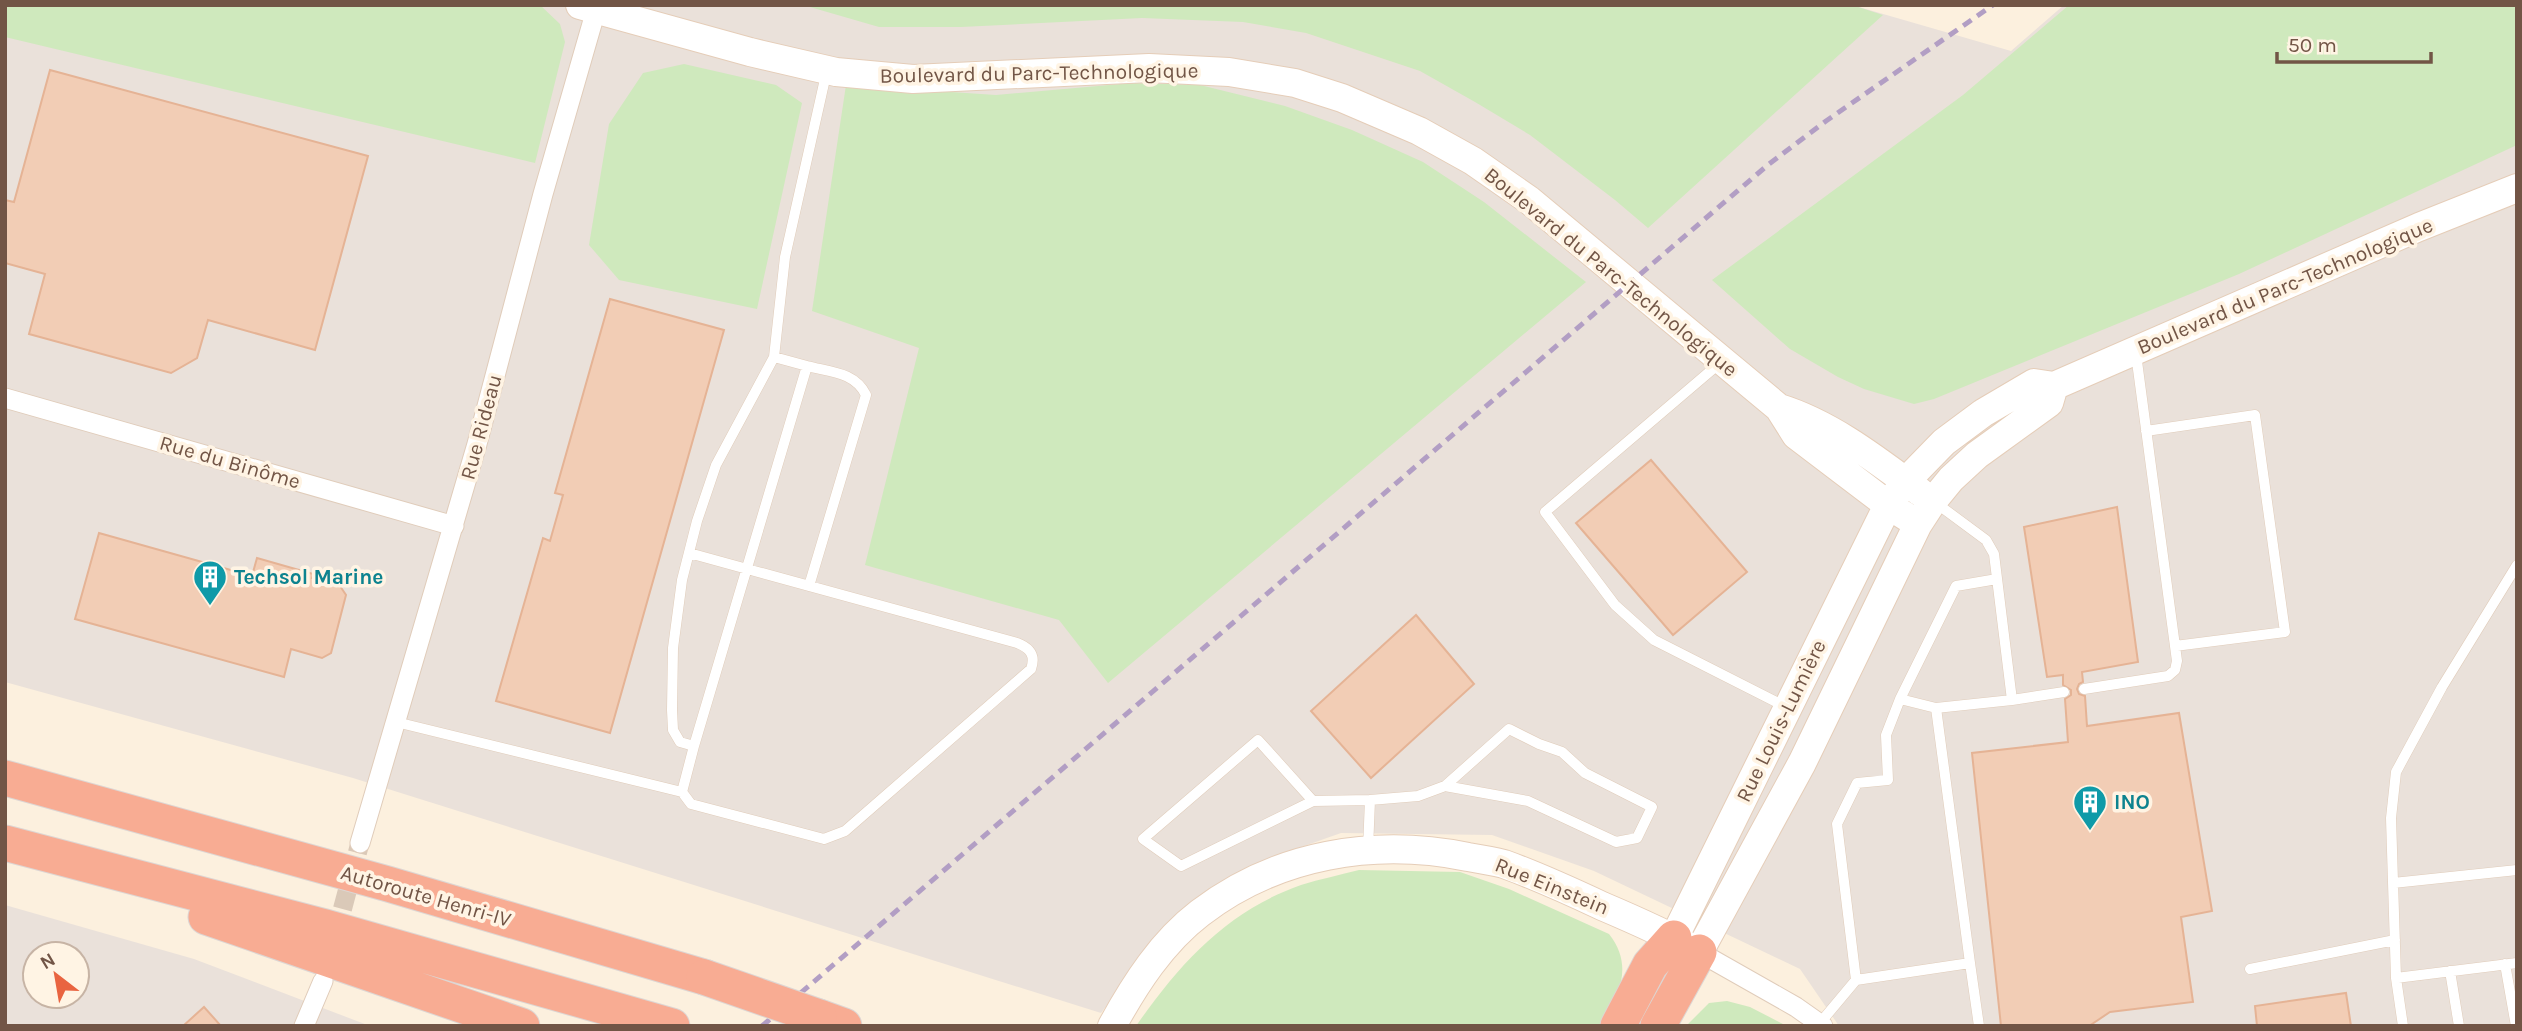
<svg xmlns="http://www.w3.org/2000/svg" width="2522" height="1031" viewBox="0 0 2522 1031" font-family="Karla,sans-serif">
<rect width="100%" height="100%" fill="#fcf0de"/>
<path fill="#eae1da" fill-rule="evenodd" d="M5,5H1852L2011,51L2064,5H2517V1026H1839L1800,969L1594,871L1492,835L1341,833L1273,857L1217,887L1161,934L1101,1013L353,778L5,682Z
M5,905L194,959L370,1026H5ZM35,954H77V996H35Z"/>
<path fill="#cfe9bd" d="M5,5H540L560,24L565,42L535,163L5,37Z
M803,5H1852L1883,15L1648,228L1615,200L1530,135L1475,102L1420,71L1306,33L1243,22L1142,18L961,27H879Z
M2069,5H2517V145L2239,274L1934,399L1914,404L1864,389L1838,377L1790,349L1712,280L1963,95Z
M684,64L776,85L802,103L757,309L619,280L589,245L609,124L643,73Z
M1132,83L1200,85L1285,106L1352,130L1423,162L1484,202L1586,282L1108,683L1059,620L865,565L919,348L812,311L846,85L996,95Z
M1359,870L1460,872L1509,889L1609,934C1634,966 1619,993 1603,1026H1136C1180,963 1227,911 1301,885C1320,879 1340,875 1359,870Z
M1727,1001L1750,1007L1787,1026H1686L1709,1003Z"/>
<path fill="#f2cdb5" stroke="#e5b395" stroke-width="2" d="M50,70L368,156L315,350L208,320L197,358L171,373L29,334L45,274L5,263V200L14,202Z
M610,299L724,330L610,733L496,701L543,538L550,541L563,495L555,493Z
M1651,460L1747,572L1673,635L1576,523Z
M2117,507L2138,662L2082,672L2083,682L2079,684L2077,689L2079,694L2085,696L2087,726L2179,713L2212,911L2181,917L2193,1002L2110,1012L2089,1026H2001L1972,753L2068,742L2065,699L2071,695V690L2063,685V675L2047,677L2024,527Z
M99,533L252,576L257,558L313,574L312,578L340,586L346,595L331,653L322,658L291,649L284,677L75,619Z
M1416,615L1474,684L1371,778L1311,711Z
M2346,993L2351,1026H2257L2255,1006Z
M204,1007L221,1026H183Z"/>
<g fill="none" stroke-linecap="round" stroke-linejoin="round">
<path stroke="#dac9b8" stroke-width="19" stroke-dasharray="19 10" stroke-linecap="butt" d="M335,937L360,843"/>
<g stroke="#e0ccba" stroke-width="11">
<path id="lane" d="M774,357L807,366L694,746L680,742L673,730L672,710L673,648L682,580L697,521L716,465L774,357L785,257L827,70
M1721,362L1545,512L1615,605L1654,640L1786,707
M807,366C830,372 855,372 866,395L809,586
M2146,431L2255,415L2285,632L2175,646
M1936,503L1986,540L1994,554L2012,700L1936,708L1970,963
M2084,689L2168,676L2175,670L2177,661L2136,354
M1900,699L1936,708
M2012,700L2064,692
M396,722L682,792L691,804L824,839L845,831L1031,669C1036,655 1030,648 1017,643L689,553
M682,792L694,746
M1313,801L1181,866L1143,839L1258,740L1313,801L1370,800
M1368,849L1370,800L1418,796L1445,786L1509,729L1539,744L1562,752L1585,773L1652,807L1637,838L1616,842L1528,801L1445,786
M2393,883L2517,870
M2505,964L2516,1026
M2250,969L2395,940
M2450,971L2459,1026
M2396,978L2391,818L2396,772L2442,687L2517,565
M1856,980L1837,824L1857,783L1888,780L1886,735L1900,699L1956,586L1997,579
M1820,1023L1856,980L1970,963L1979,1026
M2403,1026L2396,978L2517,963"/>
</g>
<g stroke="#e0ccba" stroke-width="21">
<path id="street" d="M5,398L454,526
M360,843L477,444L543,194L596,10
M1699,952L1796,1007L1823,1026
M304,1026L323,981"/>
</g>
<g stroke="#e5cdb8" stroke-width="30">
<path id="secondary" d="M580,5L750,52L836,72L913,79L1149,68L1229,72L1295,83L1342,98L1419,131L1473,161L1529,200L1779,408L1796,435L1888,505L1918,524
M1779,408C1831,424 1877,460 1920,492
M1674,938L1888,505L1906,481L1944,442L1983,413L2034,383L2054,386L2419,227L2517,188
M1112,1026C1135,984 1162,942 1200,913C1277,854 1374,838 1468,857C1480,859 1492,861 1504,864C1537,876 1570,891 1602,906C1635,920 1667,934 1699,952L1802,763L1918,524L1933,501L1951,479L1977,455L2049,403L2054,386"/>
</g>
<g stroke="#ddd6d3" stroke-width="37">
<path id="highway" d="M5,778L388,884L704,977
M5,843L325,927L672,1026
M206,917L522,1026
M819,1017L844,1026
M1618,1026L1650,965L1674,938
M1658,1026L1699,952"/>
</g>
<use href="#lane" stroke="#fff" stroke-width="10"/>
<use href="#street" stroke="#fff" stroke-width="19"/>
<use href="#secondary" stroke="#fff" stroke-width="28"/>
<use href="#highway" stroke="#f8ac93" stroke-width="35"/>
<path stroke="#b29ec4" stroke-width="5" stroke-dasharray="10 7" stroke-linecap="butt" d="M762,1026L1769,164L1826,121L1993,5"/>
<g stroke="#ddd6d3" stroke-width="37" stroke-linecap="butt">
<path id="highway-bridge" d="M704,977L819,1017"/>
</g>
<use href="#highway-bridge" stroke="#f8ac93" stroke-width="35"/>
</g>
<defs>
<g id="building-pin" transform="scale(1.75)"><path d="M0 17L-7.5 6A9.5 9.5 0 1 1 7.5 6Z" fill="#0f9aa8" stroke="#fff4e4"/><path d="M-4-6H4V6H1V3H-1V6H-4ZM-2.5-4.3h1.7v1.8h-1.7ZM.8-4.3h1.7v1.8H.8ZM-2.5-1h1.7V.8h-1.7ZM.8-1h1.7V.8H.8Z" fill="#fff"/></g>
</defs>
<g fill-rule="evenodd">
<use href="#building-pin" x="210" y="577"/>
<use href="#building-pin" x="2090" y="802"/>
</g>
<g text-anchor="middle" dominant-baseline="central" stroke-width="7" stroke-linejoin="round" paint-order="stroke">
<g font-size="21" fill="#725546" stroke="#fff4e4">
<text transform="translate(1039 73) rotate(-1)">Boulevard du Parc-Technologique</text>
<text transform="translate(1611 272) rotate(39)">Boulevard du Parc-Technologique</text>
<text transform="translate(2285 286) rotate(-23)">Boulevard du Parc-Technologique</text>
<text transform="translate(481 427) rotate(-75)">Rue Rideau</text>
<text transform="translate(230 462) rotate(16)">Rue du Binôme</text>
<text transform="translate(1781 721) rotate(-64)">Rue Louis-Lumière</text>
<text transform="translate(1552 886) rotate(22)">Rue Einstein</text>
<text transform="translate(426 896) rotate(16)">Autoroute Henri-IV</text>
</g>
<g font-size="21" font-weight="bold" fill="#0d838f" stroke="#fff4e4" text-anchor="start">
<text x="234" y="577">Techsol Marine</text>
<text x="2114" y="802">INO</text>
</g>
</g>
<rect width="2522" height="1031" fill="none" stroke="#725546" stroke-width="14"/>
<g transform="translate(56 975) rotate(329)"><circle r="33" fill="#fff4e4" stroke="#c7b4a5" stroke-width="2"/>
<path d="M0-5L12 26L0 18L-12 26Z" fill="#e96440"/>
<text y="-10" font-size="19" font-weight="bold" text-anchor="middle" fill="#725546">N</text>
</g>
<path d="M2277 52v10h154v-10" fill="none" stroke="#725546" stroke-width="3.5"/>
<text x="2288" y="52" font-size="21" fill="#725546" stroke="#fff4e4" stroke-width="5" paint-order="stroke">50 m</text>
</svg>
